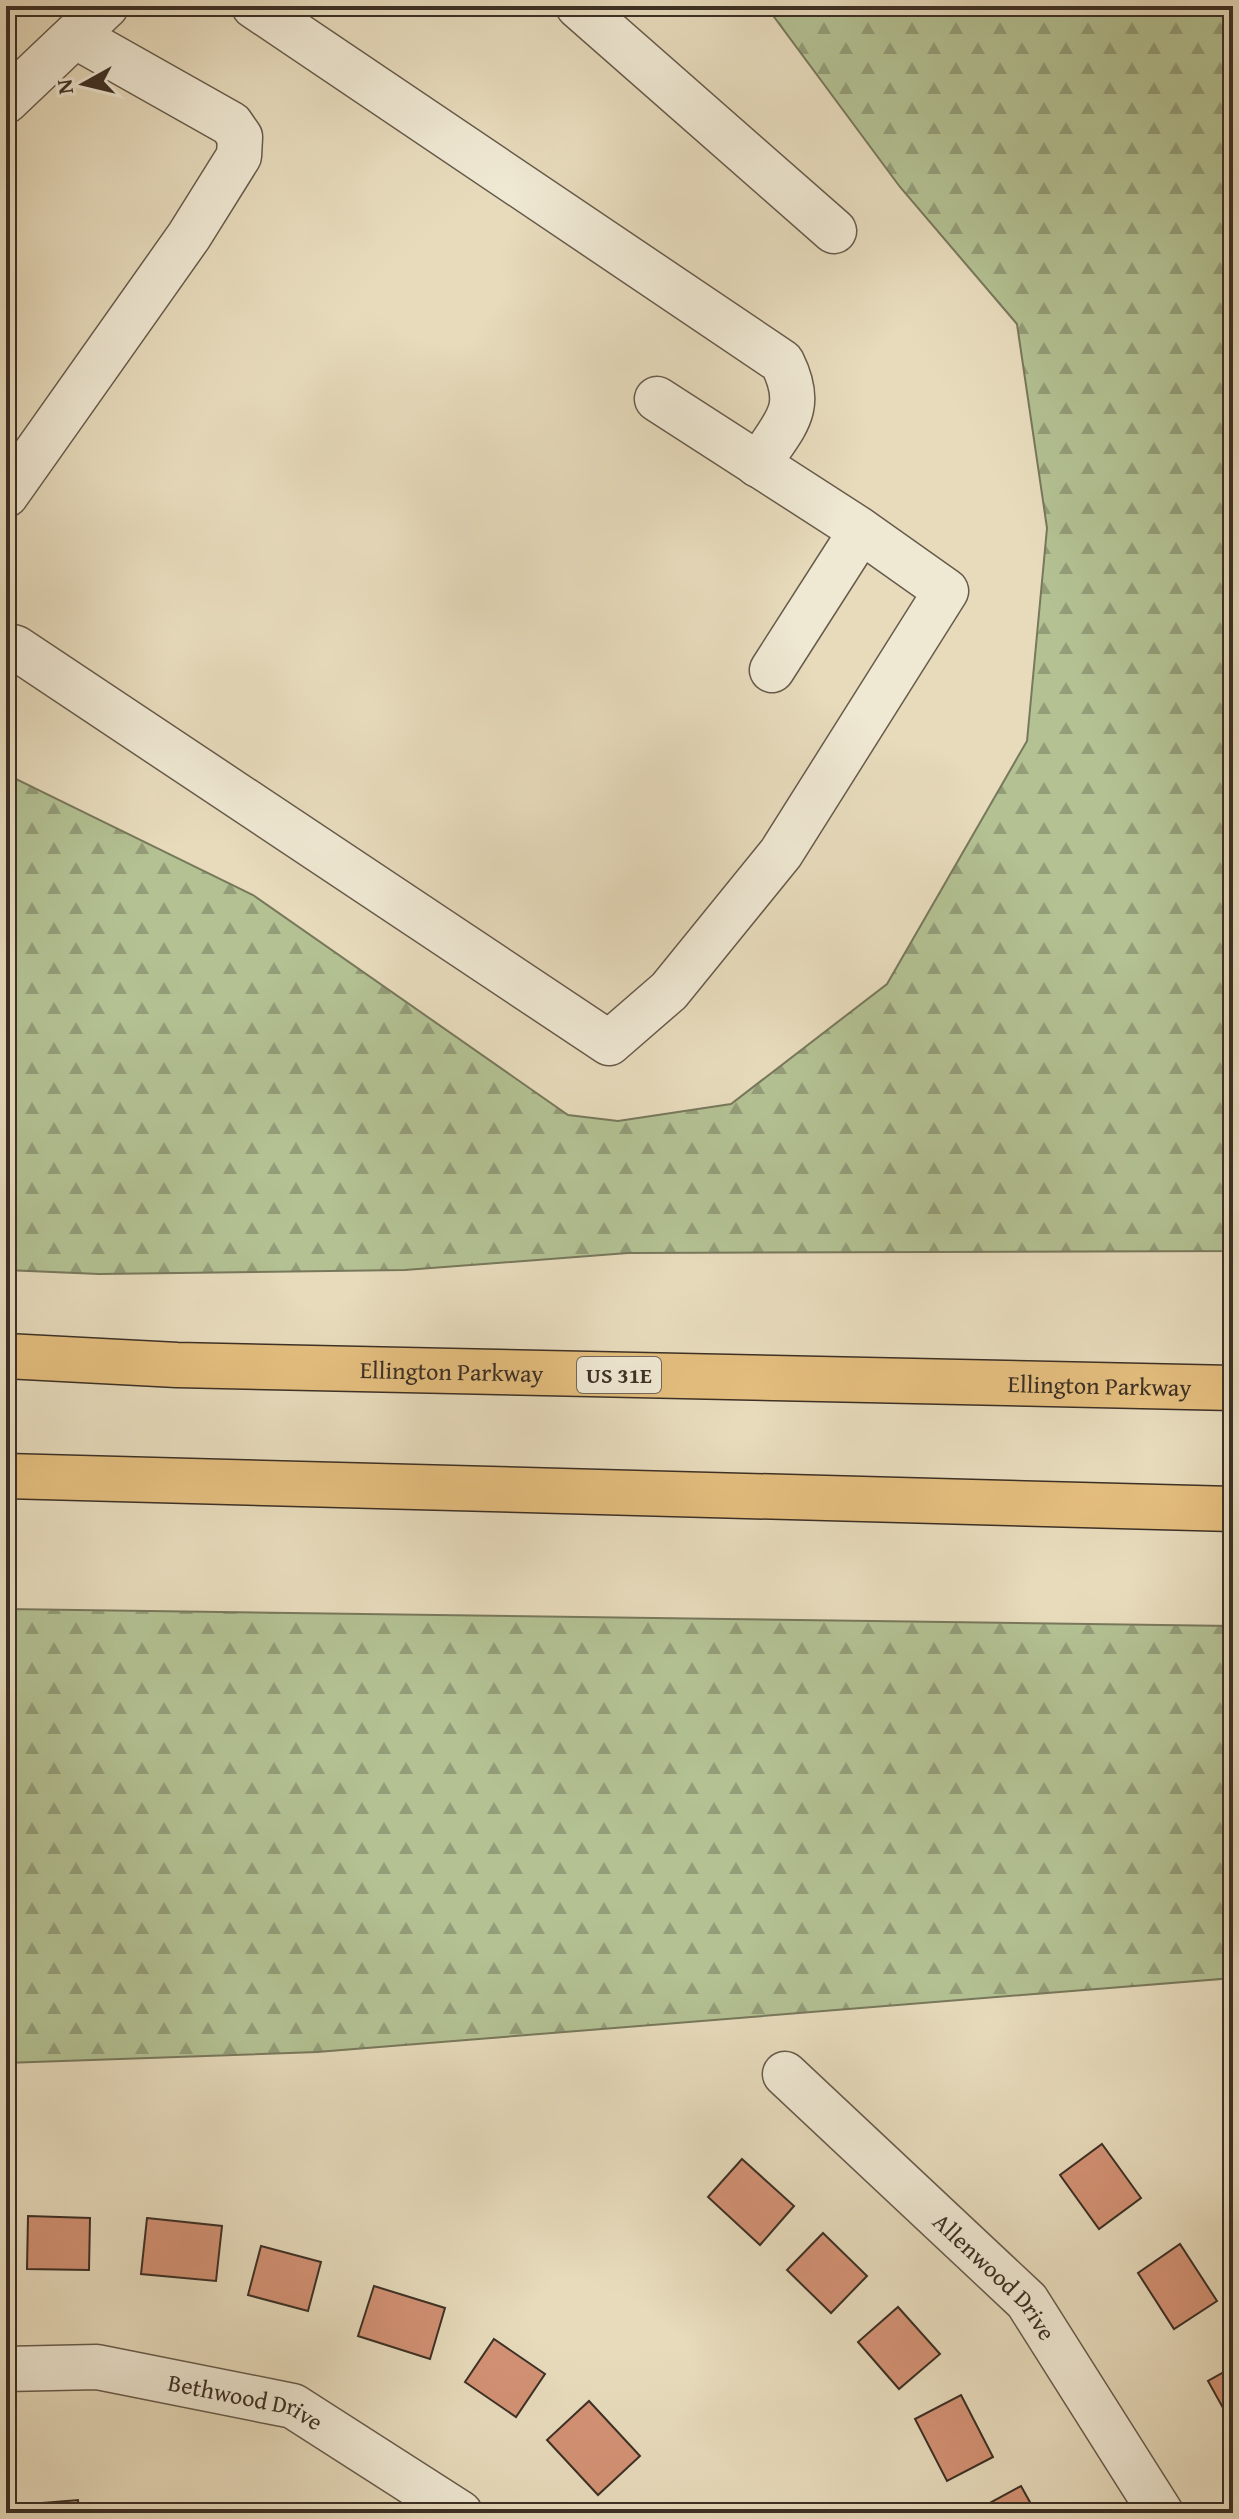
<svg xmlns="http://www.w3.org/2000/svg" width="1239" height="2519" viewBox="0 0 1239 2519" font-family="'Gentium Book Plus',serif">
<defs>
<pattern id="forest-firs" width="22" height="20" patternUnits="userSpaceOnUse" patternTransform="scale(2)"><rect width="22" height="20" fill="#b3c193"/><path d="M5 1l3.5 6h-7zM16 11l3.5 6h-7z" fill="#939d78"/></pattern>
</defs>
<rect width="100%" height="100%" fill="#e7dbbc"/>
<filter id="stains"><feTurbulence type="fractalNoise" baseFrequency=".0025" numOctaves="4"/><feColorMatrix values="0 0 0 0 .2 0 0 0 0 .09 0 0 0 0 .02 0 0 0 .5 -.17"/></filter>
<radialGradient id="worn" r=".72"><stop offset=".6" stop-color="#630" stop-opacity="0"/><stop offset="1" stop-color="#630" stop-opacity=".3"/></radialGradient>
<path fill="url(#forest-firs)" stroke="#78785c" stroke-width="2" d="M766,6H1233V1251L628,1253L405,1270L99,1274L6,1270V774L253,895L568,1115L618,1121L731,1104L887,984L1027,741L1047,528L1017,324L900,187Z
M6,1609L1233,1626V1978L317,2052L6,2063Z"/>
<path fill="#d39275" stroke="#3c3025" stroke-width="2" d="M1102,2144L1141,2198L1099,2229L1060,2175Z
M742,2159L794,2206L760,2245L708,2197Z
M28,2216L90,2218L89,2270L27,2269Z
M147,2218L222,2226L216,2281L141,2274Z
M823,2233L867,2276L831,2313L787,2270Z
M1180,2244L1217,2301L1174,2329L1138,2273Z
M261,2246L321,2262L308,2311L248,2295Z
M374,2286L445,2308L430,2359L358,2336Z
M898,2307L940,2354L899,2389L858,2342Z
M494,2339L545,2374L516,2417L465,2382Z
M1233,2367V2426L1208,2381Z
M961,2395L993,2457L947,2481L915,2419Z
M589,2401L640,2456L598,2495L547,2440Z
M1021,2486L1036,2513H974L973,2512Z
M78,2500L79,2513H6V2506Z"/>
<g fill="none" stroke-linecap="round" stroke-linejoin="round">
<g stroke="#675b4b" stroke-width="47">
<g id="minor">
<path d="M254,6L782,362C806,410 784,424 758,465"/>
<path d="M578,6L834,231"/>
<path d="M6,101L106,6"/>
<path d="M6,495L189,236L239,156L240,137L231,124L75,36"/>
<path d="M6,645L16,648L609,1043L669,991L781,853L946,591L857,528L657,399"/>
<path d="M772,670L861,531"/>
<path id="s1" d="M785,2074L1027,2301L1161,2513"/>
<path id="s2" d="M6,2369L97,2367L293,2406L460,2513"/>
</g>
</g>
<g stroke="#3c3025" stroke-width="47">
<g id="highway">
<path id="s3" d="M6,1356L177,1365L1233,1388"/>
<path d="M6,1476L1233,1509"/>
</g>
</g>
<use href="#minor" stroke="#efe8d3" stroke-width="44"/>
<use href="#highway" stroke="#e4be7e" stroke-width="44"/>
</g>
<g text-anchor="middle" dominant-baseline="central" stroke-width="8" stroke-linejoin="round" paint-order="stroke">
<rect fill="#efe8d3" stroke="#726759" stroke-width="2" x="577" y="1357" width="84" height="36" rx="6"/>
<g font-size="22" font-weight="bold" fill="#3c3025">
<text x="619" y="1375">US 31E</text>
</g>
<g font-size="24" fill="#3c3025" stroke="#efe8d3">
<text stroke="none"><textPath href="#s3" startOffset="446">Ellington Parkway</textPath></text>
<text stroke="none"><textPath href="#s3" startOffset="1094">Ellington Parkway</textPath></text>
<text stroke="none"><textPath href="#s1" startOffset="292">Allenwood Drive</textPath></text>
<text stroke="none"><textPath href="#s2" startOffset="244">Bethwood Drive</textPath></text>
</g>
</g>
<rect width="1239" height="2519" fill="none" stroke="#e7dbbc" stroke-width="32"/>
<rect x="8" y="8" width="1223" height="2503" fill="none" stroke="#3c3025" stroke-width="4"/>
<rect x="16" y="16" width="1207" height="2487" fill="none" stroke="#3c3025" stroke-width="2"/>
<g transform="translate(84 84) rotate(262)" stroke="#efe8d3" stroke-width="6" paint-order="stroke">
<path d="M0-6L14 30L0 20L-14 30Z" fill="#3c3025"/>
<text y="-12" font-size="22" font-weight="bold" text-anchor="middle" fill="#3c3025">N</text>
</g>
<rect width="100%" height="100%" filter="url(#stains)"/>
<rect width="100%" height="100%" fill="url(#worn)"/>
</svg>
